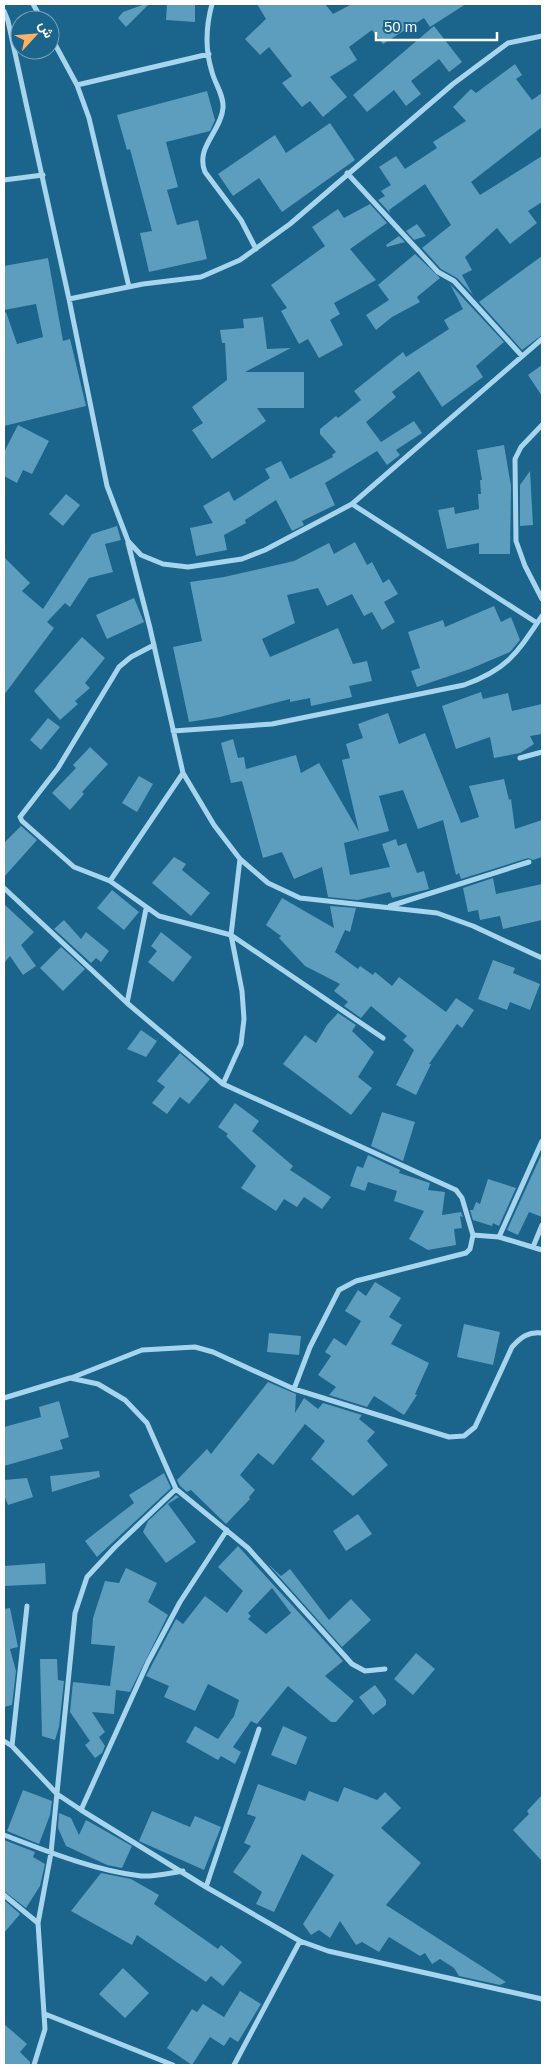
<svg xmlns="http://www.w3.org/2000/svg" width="546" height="2069" viewBox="0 0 546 2069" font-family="Helvetica,Vazirmatn,sans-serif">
<rect width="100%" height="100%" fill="#1b648b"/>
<path fill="#5d9dbe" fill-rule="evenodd" d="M145,4H149L126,27L118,18L123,12Z
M167,4H195V22L166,20Z
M257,4H325L333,14L352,4H466L430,27L424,18L383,44L372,30L349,47L357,60L330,77L347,97L323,117L310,101L302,107L282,83L292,76L269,47L260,55L245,39L266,19Z
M434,26L462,62L449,72L439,59L411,81L421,94L406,106L394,90L367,112L353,95Z
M515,64L522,75L516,79L532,100L542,93V127L471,182L480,195L542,156V202L528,211L537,223L510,244L497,228L465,257L472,270L462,275L473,295L457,278L441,269L422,248L451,225L425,184L389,210L390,213L378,200L385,196L381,191L391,185L379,167L396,156L405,169L437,148L433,142L466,121L453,107L471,89L476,93Z
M207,91L215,120L210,131L166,142L178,187L167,190L177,225L198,220L207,259L149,272L140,233L152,231L130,149L127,150L117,115Z
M330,123L355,160L282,212L259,178L233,196L218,174L275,135L286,153Z
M370,204L387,223L350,249L376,280L334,303L340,314L330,320L343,345L319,358L308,339L299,344L281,311L287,308L271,285L325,246L312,227L338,209L344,218Z
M417,224L426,236L414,240L406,231Z
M399,236L405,242L387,247L386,245Z
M415,254L440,278L417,297L420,302L392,317L376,330L366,315L389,300L378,285Z
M542,256V335L522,350L479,302Z
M48,258L63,341L70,339L86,406L4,426V313L6,312L17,344L43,337L36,304L4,310V266Z
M450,284L504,342L476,366L483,377L442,407L419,371L392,392L396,397L366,422L381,442L414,421L422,433L396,450L400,455L387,465L377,451L325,483L335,505L302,521L304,525L292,531L276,500L245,520L246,523L224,535L227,550L196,556L190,528L213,523L203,506L229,491L234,501L270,478L265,469L281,461L290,479L333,457L332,455L336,452L320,434V429L336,416L338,418L361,400L354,391L403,352L406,357L449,329L444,320L463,309Z
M263,317L267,349L291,348L245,372H304V408H257L266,421L212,459L192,430L203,423L192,407L227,380L225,343H222L220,330L244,328L243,319Z
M542,365V396L528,375Z
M18,425L49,441L32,474L23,470L17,483L4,476V452Z
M504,445L511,486L510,554H479V543L447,549L438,510L454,507L455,514L479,509L478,494H481L480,480H482L477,450Z
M530,471L533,525L520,526V485Z
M66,494L80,505L63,526L49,514Z
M117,526L121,540L105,544L113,572L89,578L70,607L65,603L47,622L54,628L4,695V557L30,583L22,591L43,609L92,534Z
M355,542L367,565L372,562L383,583L389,579L398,594L384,602L395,622L382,630L372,612L364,616L352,594L327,606L318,588L287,595L295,623L262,639L270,657L338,628L353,664L367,661L372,681L349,686L352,697L311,706L310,698L290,702V699L220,717L189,722L173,647L202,641L190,582L224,577L294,561L329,543L334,554Z
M134,598L144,622L107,639L96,615Z
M494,606L501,622L511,617L520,640L510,652L470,669L417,687L411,671L420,668L408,632L443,620L445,627Z
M82,637L105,658L85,683L90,688L75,701L78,704L60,720L34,691Z
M481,692L483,699L508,693L512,711L542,704V734L530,736L534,744L520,753L494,758L490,737L456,749L442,706Z
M388,713L399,744L425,733L461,823L479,817L469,786L504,779L509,800L511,799L515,829L542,820V857L533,860L528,858L461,879L459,873L456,875L443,820L418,829L403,790L379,796L389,831L344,843L350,875L390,867L382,844L396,839L398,846L406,843L417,873L424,871L429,889L392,898L390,892L358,900L328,897L322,867L294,879L282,852L263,858L242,781L231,783L221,743L233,739L238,758L244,757L246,769L296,755L301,773L319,763L359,832L342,760L350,758L346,744L363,738L358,724Z
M48,718L60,727L41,750L30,740Z
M90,747L108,764L82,792L84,794L70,810L52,793L76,768L73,765Z
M139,776L153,784L137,812L122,803Z
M21,826L37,840L4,877V843Z
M174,857L186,864L182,870L210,893L191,916L152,883Z
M493,878L496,894L542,884V920L503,929L500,916L480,920L478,910L468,912L463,888Z
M112,890L139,912L124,930L97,908Z
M282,898L334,928L330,906L356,908L350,932L345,930L335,952L358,969L360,966L373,975L375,972L392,986L399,977L446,1012L456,998L474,1010L462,1028L457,1024L429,1064H431L416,1095L396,1085L414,1050L403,1040L407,1036L371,1006L361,1018L344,1006L348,1002L334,991L340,984L305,966L279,938L281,936L266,925Z
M4,904L34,932L21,945L36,966L23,975L10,956L4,963Z
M64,920L81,939L86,932L109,951L101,962L96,958L91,963L54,929Z
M161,932L192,957L173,982L148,962L157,951L151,946Z
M61,947L85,969L63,991L40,968Z
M493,960L515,968L513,973L540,984L530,1010L510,1002L507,1010L478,999Z
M338,1013L356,1025L352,1031L374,1052L358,1077L372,1088L351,1115L283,1064L305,1035L316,1043L327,1025Z
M141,1030L157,1041L146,1057L127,1049Z
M180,1053L210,1079L189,1104L180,1097L167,1114L152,1103L165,1087L157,1081Z
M235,1103L259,1121L252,1131L293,1166L290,1170L331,1197L322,1209L304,1197L297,1207L284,1199L276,1211L241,1188L256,1166L226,1136L228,1134L218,1127Z
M382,1112L415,1122L403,1161L371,1146Z
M542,1153V1217L529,1212L518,1235L507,1230Z
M368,1155L400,1170L399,1173L430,1183L428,1190L445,1192L442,1215L461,1212L463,1217L460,1216L462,1228L454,1229L456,1245L428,1250L409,1239L424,1211L394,1201L397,1191L368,1182L365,1191L350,1186L357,1166L363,1168Z
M488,1179L516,1188L499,1226L493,1223L492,1226L473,1220L470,1210H473L476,1202L480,1204Z
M375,1282L401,1298L389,1317L402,1325L391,1344L429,1363L415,1394L417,1395L404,1415L374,1396L367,1407L329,1395L336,1387L318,1375L331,1356L325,1352L334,1338L346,1346L361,1321L345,1311L358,1290L366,1296Z
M464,1324L500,1332L493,1365L457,1357Z
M269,1333L301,1336L299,1355L267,1352Z
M268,1382L296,1394L295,1413L304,1398L318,1409L323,1403L362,1415L359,1419L375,1432L367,1441L388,1465L353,1496L311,1459L325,1441L305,1424L273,1465L258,1453L240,1475L255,1490L249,1497L250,1499L226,1524L191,1490L187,1492L180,1486L177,1480L207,1449L211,1454Z
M59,1401L69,1437L60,1440L63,1449L4,1466V1427L41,1417L39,1407Z
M99,1471L100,1477L52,1492L50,1476Z
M164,1473L171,1488L97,1557L85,1541L134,1503L129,1495Z
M27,1478L33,1497L8,1505L4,1495V1480Z
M176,1495L179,1497L168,1504L196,1542L166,1563L143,1532L148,1521Z
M358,1514L372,1534L346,1551L333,1531Z
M238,1546L343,1661L325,1676L354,1701L336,1722H331L288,1686L257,1724L251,1721L233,1747L241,1752L235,1764L221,1756L218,1760L186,1742L195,1726L218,1739L234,1716L239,1700L208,1684L195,1711L164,1697L169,1686L146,1676L176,1619L183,1624L205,1596L227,1613L243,1591L218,1567ZM272,1588L291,1613L266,1634L248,1619L251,1616L248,1613Z
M45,1563L46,1584L4,1586V1566Z
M267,1563L281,1576L290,1569L329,1620L351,1599L371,1620L342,1647Z
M126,1568L157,1583L148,1602L168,1615L130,1692L116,1690L114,1714L92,1712L105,1732L99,1737L105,1746L102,1753L95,1758L85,1745L90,1741L70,1712L73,1682L110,1686L115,1646L91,1644L93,1618L105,1581L119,1583Z
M10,1608L18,1647L10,1649L16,1671L12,1705L4,1707V1609Z
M416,1653L435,1669L413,1695L394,1679Z
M40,1659H57L58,1680L64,1681L59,1727L55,1740L42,1736Z
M375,1685L386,1700V1705L373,1715L359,1697Z
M283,1726L307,1737L296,1765L271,1755Z
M258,1784L305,1801L309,1791L338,1802L344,1787L377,1800L385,1792L401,1808L381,1828L421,1863L386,1905L506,1982L500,1985L459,1976L454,1968L440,1959L432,1964L425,1953L420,1956L389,1937L379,1952L362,1942L356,1945L340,1921L330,1938L319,1930L311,1935L303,1924L334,1875L302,1854L274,1912L256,1904L262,1892L233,1872L251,1846L244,1843L256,1817L247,1814Z
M23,1790L52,1801L50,1815L39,1844L7,1831Z
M542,1795V1861L513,1830L529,1814L527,1811Z
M152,1811L190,1827L195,1816L221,1827L204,1870L139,1841Z
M59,1813L71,1818L79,1835L86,1820L132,1846L122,1868L107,1865L66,1846L58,1828Z
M4,1840L35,1852L33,1857L45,1864L40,1886L26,1908L4,1891Z
M101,1873L131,1879L159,1895L154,1904L218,1949L221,1945L242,1962L223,1986L211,1976L206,1982L137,1935L132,1945L71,1911Z
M4,1900L20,1914L4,1933Z
M123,1968L149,1993L125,2018L99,1994Z
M240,1991L261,2004L238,2042L230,2037L224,2046L210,2037L192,2065L167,2048L192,2009L197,2012L203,2004L224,2017Z
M4,2024L27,2044L20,2052L30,2062V2065H4Z"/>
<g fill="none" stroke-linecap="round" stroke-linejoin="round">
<path stroke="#a7d5ed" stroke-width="5" d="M33,4L42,20
M212,4C206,26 205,50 212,72C215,84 224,95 223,108C221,132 195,147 205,172L241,220L256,249
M4,11L8,21L69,299L107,486L128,541L141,555L163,564L188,567L242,559L265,550L352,504L542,339
M50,35L77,85
M347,173L438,272L454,281L522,356
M4,180L43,175
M129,287L89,118L77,85L209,54
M69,299L143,284L201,277L240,260L290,224L453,84L508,43L542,36
M542,425L521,447L515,459L516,541L525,566L542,599
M352,504L537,623
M128,543L150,628L183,773L214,825L240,859L268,883L300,898L437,913L473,926L542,958
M173,731L272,724L464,685C508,669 517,653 542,616
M520,758L542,752
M183,773L110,881L159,916L231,935L383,1038
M110,881L74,867L22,821L20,817L58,768L119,667L131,657L154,645
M4,888L127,1003L223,1084L456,1190L462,1198L473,1235L499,1237L542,1250
M390,906L529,862
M127,1003L146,909
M223,1084L241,1044L244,1019L242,991L231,935L240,859
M499,1237L542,1141
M533,1247L542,1225
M71,1378L142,1350L195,1347L213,1352L294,1389L310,1347L339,1290L356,1281L466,1253L470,1249L473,1235
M294,1389L449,1437L464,1436L475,1427L512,1347C521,1337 529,1331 542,1333
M4,1398L70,1378L98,1384L125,1400L147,1423L176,1489L248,1548L352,1664L365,1671L385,1669
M4,1741L12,1746L57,1794L81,1810L206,1887L300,1941L328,1951L542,1999
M12,1746L27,1606
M81,1810L148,1662L180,1602L227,1530
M4,1835C46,1851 96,1871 141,1876C154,1877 170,1873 183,1871
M206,1887L259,1729
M4,1895L38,1923
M45,2014L173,2065
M34,2065L45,2029L38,1923L51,1853L75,1613L87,1577L115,1547L176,1489
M234,2065L300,1941"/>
</g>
<rect width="546" height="2069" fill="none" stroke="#ffffff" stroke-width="10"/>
<g transform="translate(35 35) rotate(64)"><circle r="24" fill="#1b648b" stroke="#76a2b9"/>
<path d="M0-4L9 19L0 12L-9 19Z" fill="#feb164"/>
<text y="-8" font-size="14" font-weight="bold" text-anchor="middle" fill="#ffffff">ش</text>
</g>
<path d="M376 32v8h121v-8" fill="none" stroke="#ffffff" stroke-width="2.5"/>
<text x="384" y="32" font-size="15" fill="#ffffff" stroke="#1b648b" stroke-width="4" paint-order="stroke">50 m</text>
</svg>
